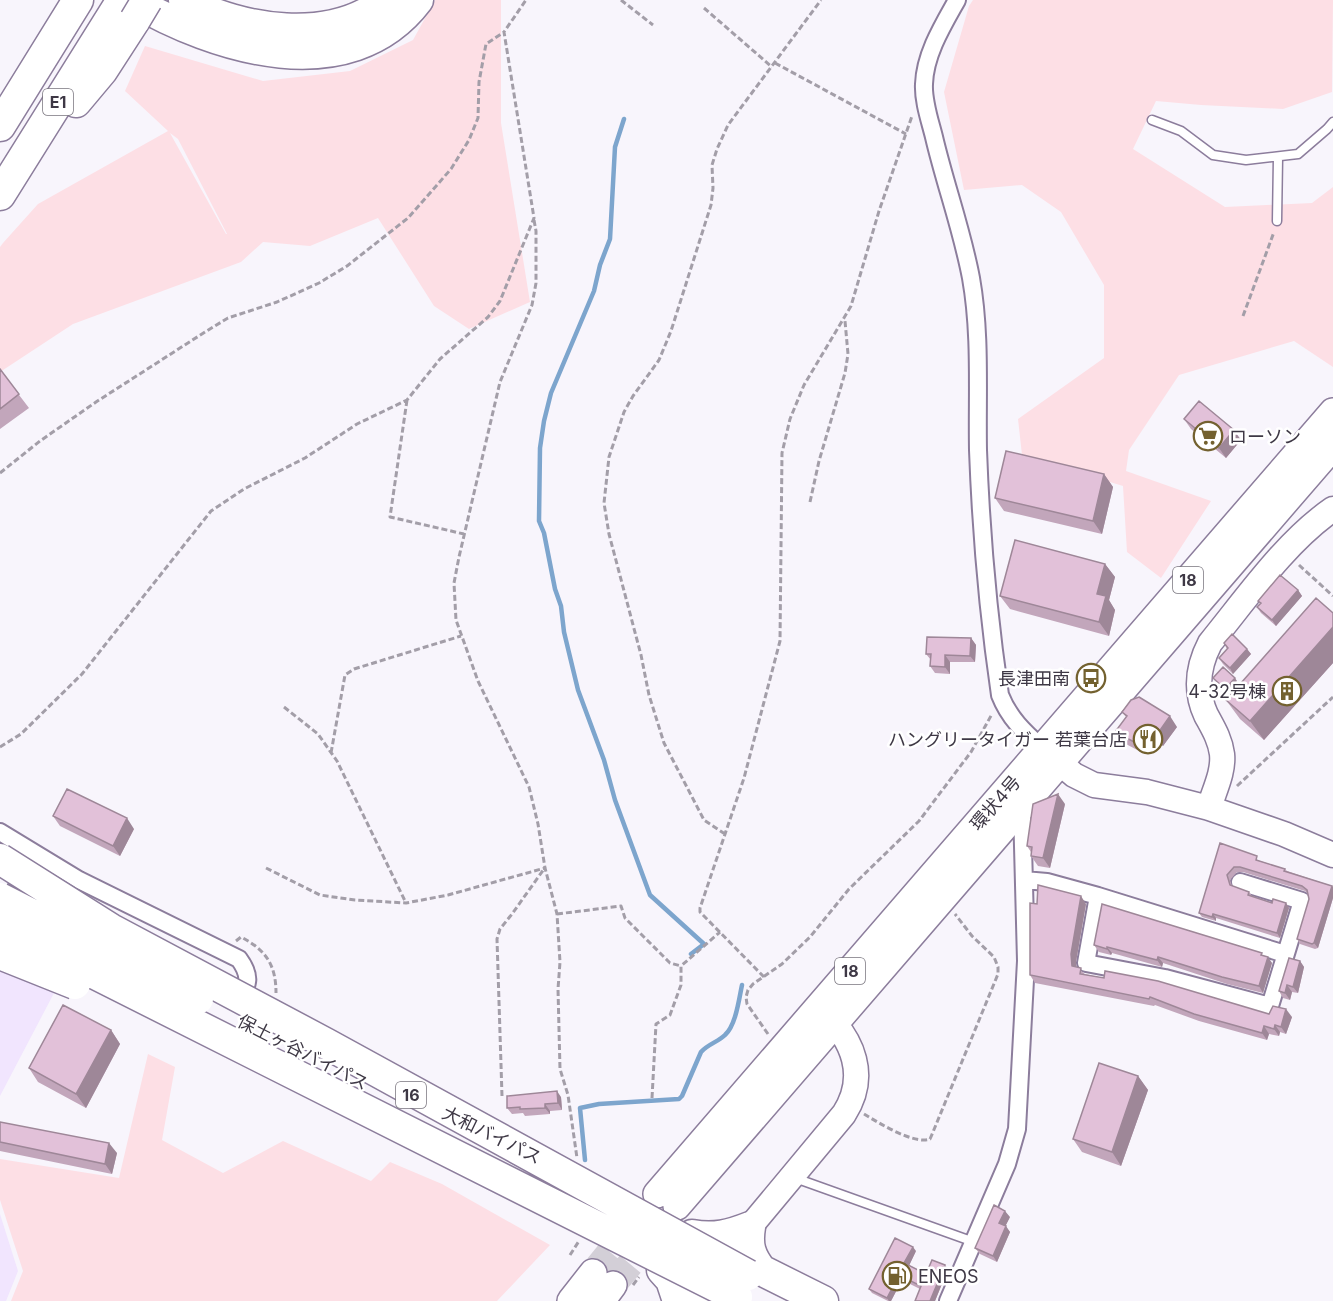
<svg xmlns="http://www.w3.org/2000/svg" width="1333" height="1301" viewBox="0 0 1333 1301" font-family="Inter,'Noto Sans JP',sans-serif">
<rect width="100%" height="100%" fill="#f8f5fc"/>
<path fill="#f1e5fe" d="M0,969L54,993L0,1096Z
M0,1214L18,1271L6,1301H0Z"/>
<path fill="#fddfe5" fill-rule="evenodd" d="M435,0H501V123L530,302L469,329L434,306L378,218L310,246L263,242L241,262L73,324L0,372V247L3,243L38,204L168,131L125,91L145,46L263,81L350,71L413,40ZM170,133L178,139L227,234H226Z
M973,0H1333L1332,92L1283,109L1201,105L1156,101L1133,149L1225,207L1312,203L1333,187V367L1294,341L1179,375L1129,450L1126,471L1211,501L1161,578L1127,552L1123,486L1022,455L1018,419L1104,358V285L1061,212L1022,185L964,190L944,92L969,6Z
M148,1054L175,1067L162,1140L223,1173L283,1141L371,1181L390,1162L442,1184L550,1245L497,1301H11L23,1271L0,1200V1159L119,1178Z"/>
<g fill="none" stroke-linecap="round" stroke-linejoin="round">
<path stroke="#7da5cd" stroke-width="4.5" d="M624,119L615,147L610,239L600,265L594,291L551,393L544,421L540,448L539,521L544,533L555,589L561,606L564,632L578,690L604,760L615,800L650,895L704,944L691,954
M585,1160L580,1108L599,1104L679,1099L682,1096L701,1052C708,1044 718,1042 725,1035C736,1025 739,999 742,985"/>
<path stroke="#d3cfd7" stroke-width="27" stroke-dasharray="27 14" stroke-linecap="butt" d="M593,1273L634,1223
M613,1285L656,1233"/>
<g stroke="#8c7d9c" stroke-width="11">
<path id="lane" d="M1152,120L1181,131L1213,155L1246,160L1298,154L1327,129L1333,122
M1277,221L1278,158
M795,1178L974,1242"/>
</g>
<g stroke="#8c7d9c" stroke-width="20">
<path id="street" d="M957,0C943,25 925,54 924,84C923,101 930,121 934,137C945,184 962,230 971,278C981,334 977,393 978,450C981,532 988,613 1000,695C1009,718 1024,732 1043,749
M0,832L79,880L239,959C252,977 248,984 239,1003
M1024,880L1047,882L1098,896L1285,954
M1098,896L1086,963L1165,978L1270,1006L1302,901L1240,882
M948,1301L1007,1164L1017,1129L1026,961L1022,808"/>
</g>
<g stroke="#8c7d9c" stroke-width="27">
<path id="secondary" d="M1046,751L1074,775L1094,785L1147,792L1209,808L1284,834L1333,855
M1209,808C1214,791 1224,772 1222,754C1220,739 1213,728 1206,715C1195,691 1198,666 1210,643C1246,599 1286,541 1333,509
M750,1227L844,1114C868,1077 854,1039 822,1011"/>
</g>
<g stroke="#8c7d9c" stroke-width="30">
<path id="primary" d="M657,1194L1333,412
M677,1206L1333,446
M571,1301L593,1273
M601,1301L613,1285"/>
</g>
<g stroke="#8c7d9c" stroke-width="33">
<path id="highway" d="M132,0C215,49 349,91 418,0
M184,0C242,31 331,45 386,0
M76,102L102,71L135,20
M0,126L78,0
M0,195L122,0
M692,1235C714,1239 730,1235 750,1227C747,1245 750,1256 762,1271
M727,1253L823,1301
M662,1270L671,1280L678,1301
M700,1301L708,1299L724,1301"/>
</g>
<path stroke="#a39ea8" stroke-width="3" stroke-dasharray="6 3" stroke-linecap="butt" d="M621,0L653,25
M704,8L772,67
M775,63L906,134
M534,220L536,231V283L532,305L500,382L459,557L454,583L456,620L478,681L529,787L538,824L545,868L557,914L560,962L558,989L560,1069L568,1095L577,1158
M1243,316L1274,232
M407,400L390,517L464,534
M0,473L40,441L96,402L205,332L228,318L277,302L319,283L347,266L408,218L451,169L469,140L478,118L479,82L486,44L504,32
M810,502L819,461L845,373L848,354L845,321
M1299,565L1333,596
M284,707L318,734L337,761L406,903
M0,747L21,734L82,674L211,511L244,489L305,458L357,424L407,400L440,359L488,317L500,301L534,218L504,32L526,0
M331,753L345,675L354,669L461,636
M1237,786L1333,697
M725,834L704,820L664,743L649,695L641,655L609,534L604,503L609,457L624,412L633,396L659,360L671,331L711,205L713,188L712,165L717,149L728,125L821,0
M266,868L320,895L355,900L406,903L448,895L545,868
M557,914L621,906L625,918L670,963L681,966
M236,941L241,937C266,950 276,965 276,993
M764,977L700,912V908L744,778L780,641L782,453L790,419L804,385L851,306L879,211L912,116
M768,1034L747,1004L746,997L748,990L753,984L782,964L810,937L849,889L919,821L971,752L992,714
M502,1096L497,939L500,929L512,914L544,869
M652,1098L656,1024L670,1015L681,985V966L720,932
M864,1114C879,1123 914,1145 930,1139L933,1132L998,974V967L994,957L972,936L955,914
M570,1255L579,1241
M633,1285L639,1277"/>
<use href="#lane" stroke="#fff" stroke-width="8"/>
<use href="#street" stroke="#fff" stroke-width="16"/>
<use href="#secondary" stroke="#fff" stroke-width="24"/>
<use href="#primary" stroke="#fff" stroke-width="27"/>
<use href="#highway" stroke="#fff" stroke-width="30"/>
<g stroke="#8c7d9c" stroke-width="33" stroke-linecap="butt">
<path id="highway-bridge" d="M135,20L147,0
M0,859L111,929L327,1044L748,1275
M0,898L198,999
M0,926L737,1297
M0,954L75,984"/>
</g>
<use href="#highway-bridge" stroke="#fff" stroke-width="30"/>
</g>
<path fill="#c2a6bb" d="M0,370L29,408L0,429Z
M1184,419L1241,440L1226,458L1191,429Z
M1104,474L1113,487L1102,534L1004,511L995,498Z
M1105,564L1115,577L1109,600L1115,610L1109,636L1010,609L1000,596Z
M1298,590L1302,596L1276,626L1261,613L1257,607L1260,604L1258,601Z
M1333,613V663L1264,740L1240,719L1226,700Z
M971,638L976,645L975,662H950V674L935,673L930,666L931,660L926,654Z
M1224,643L1247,649L1251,654L1233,674L1223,664L1219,658L1227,649Z
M1122,712L1177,727L1163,746L1154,740L1145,754L1122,742L1115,732L1126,717Z
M1065,804L1050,868L1038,866L1031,856V852L1027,846Z
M53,816L134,829L120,856L60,826Z
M1220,843L1260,861L1285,869L1287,871L1332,886L1333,887V898L1318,948L1315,949L1300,944L1297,939L1309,899L1307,893L1305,891L1243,872H1237L1230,880L1232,886L1249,892L1252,896L1272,903H1286L1289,908L1280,938L1216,918V921L1202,917L1199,913Z
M1086,904L1076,962V967L1085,974L1269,1014L1292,1017L1286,1034L1280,1032L1279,1036L1269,1034L1267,1040L1199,1021L1155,1005L1154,1006L1035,983L1030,975Z
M1094,945L1264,956L1272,963L1263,993L1227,984L1163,963L1162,967L1112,953L1111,955L1099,952Z
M1300,961L1304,967L1298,993L1292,992L1290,1000L1283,998L1279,991Z
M111,1030L120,1044L86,1108L38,1082L29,1068Z
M1138,1076L1148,1090L1121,1166L1082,1152L1073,1139Z
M561,1097L562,1110L550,1111V1114L525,1116L523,1113L512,1114L507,1108Z
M0,1122L117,1153L112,1174L0,1151Z
M1010,1217L1005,1226L1010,1232L997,1262L980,1254L975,1248Z
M916,1251L909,1265L926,1274L948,1269L935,1301H915L920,1289L902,1280L891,1301H888L872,1293L869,1289Z"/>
<path fill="#9e8798" d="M1234,430L1241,440L1226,458L1219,448Z
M1104,474L1113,487L1102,534L1093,521Z
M1105,564L1115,577L1109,600L1115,610L1109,636L1099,622L1097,594Z
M1298,590L1302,596L1276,626L1272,620Z
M1333,627V663L1264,740L1250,721Z
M971,638L976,645L975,662L970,656Z
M1247,649L1251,654L1233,674L1230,668Z
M945,655L950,662V674L945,667Z
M1235,678L1237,681L1227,693L1225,689Z
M1170,716L1177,727L1163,746L1156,736Z
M1147,730L1154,740L1145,754L1138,744Z
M1058,794L1065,804L1050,868L1043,858Z
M127,818L134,829L120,856L113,846Z
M1332,886L1333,887V898L1318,948L1314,943Z
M1081,896L1086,904L1076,962L1077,974L1072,966L1071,954Z
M1286,903L1289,908L1280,938L1277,933Z
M1213,914L1216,918V921L1212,917Z
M1107,947L1112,953L1111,955L1107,949Z
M1158,957L1163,963L1162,967L1157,960Z
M1268,957L1272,963L1263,993L1259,986Z
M1300,961L1304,967L1298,993L1293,987Z
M1287,985L1292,992L1290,1000L1285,993Z
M1286,1009L1292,1017L1286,1034L1281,1027Z
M1275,1025L1280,1032L1279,1036L1274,1029Z
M1264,1026L1269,1034L1267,1040L1262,1033Z
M111,1030L120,1044L86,1108L76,1094Z
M1138,1076L1148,1090L1121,1166L1112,1152Z
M557,1091L561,1097L562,1110L558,1103Z
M545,1104L550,1111V1114L545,1108Z
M109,1143L117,1153L112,1174L105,1164Z
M1005,1211L1010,1217L1004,1229L999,1223Z
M1006,1226L1010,1232L997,1262L993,1256Z
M913,1247L916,1251L908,1268L904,1263Z
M945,1265L948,1269L935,1301H930Z
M899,1275L902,1280L891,1301H889L887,1298Z"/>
<path fill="#e2c1d9" stroke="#9e8798" stroke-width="1.5" d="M0,369L19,394L0,409Z
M1199,401L1234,430L1219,448L1184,419Z
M1006,451L1104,474L1093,521L995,498Z
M1015,540L1105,564L1097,594L1106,596L1099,622L1000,596Z
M1280,575L1298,590L1272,620L1257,607L1261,603L1258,601Z
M1316,598L1333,613V627L1250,721L1226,700Z
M1232,634L1247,649L1230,668L1219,658L1228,648L1224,643Z
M927,637L971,638L970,656L945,655V667L930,666L931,654H926Z
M1223,667L1235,678L1225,689L1213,678Z
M1139,697L1170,716L1156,736L1147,730L1138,744L1115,732L1127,716L1122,712L1131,700Z
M67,789L127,818L113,846L53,816Z
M1058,794L1043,858L1031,856L1032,847L1027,846L1033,804Z
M1220,843L1257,856L1256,860L1285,869L1284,871L1332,886L1314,943L1312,944L1297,939L1309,899L1307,890L1302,886L1240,867H1234L1227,875L1230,885L1249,892L1248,895L1272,903L1273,899L1286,903L1277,933L1213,914L1212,917L1199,913Z
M1038,885L1081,896L1071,954L1072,966L1081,968L1080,974L1104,978L1105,971L1158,981L1269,1014L1273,1006L1286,1009L1281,1027L1275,1025L1274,1029L1264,1026L1262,1033L1194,1014L1150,997L1149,999L1030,975V903L1037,904Z
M1102,904L1262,953L1261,955L1268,957L1259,986L1222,977L1158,957L1157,960L1107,947V949L1094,945Z
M1289,958L1300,961L1293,987L1287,985L1285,993L1279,991Z
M63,1005L111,1030L76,1094L29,1068Z
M1099,1063L1138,1076L1112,1152L1073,1139Z
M557,1091L558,1103L545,1104V1108L520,1109V1107L507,1108V1096Z
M0,1122L109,1143L105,1164L0,1142Z
M994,1205L1005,1211L999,1223L1006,1226L993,1256L975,1248Z
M895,1238L913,1247L904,1263L926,1274L932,1260L945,1265L930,1301H915L921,1286L899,1275L887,1298L869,1289Z"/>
<defs>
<g id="supermarket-ring" transform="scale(1.5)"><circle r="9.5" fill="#fff" stroke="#73612f" stroke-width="1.5"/><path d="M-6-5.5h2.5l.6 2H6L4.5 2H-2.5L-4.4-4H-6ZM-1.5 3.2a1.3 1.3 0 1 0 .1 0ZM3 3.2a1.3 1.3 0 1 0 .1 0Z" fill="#73612f"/></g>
<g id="bus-ring" transform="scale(1.5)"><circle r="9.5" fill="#fff" stroke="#73612f" stroke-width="1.5"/><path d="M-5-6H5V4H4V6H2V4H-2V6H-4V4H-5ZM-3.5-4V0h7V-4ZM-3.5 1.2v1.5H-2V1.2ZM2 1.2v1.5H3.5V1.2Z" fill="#73612f"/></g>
<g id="building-ring" transform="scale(1.5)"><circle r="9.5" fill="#fff" stroke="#73612f" stroke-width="1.5"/><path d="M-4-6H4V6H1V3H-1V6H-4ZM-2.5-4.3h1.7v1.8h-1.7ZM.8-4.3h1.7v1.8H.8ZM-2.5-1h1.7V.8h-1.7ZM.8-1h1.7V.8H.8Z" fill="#73612f"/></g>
<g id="restaurant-ring" transform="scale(1.5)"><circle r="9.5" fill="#fff" stroke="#73612f" stroke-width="1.5"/><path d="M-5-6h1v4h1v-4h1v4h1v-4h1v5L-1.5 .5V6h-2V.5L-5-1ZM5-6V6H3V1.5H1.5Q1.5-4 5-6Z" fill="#73612f"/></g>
<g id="fuel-ring" transform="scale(1.5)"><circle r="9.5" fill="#fff" stroke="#73612f" stroke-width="1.5"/><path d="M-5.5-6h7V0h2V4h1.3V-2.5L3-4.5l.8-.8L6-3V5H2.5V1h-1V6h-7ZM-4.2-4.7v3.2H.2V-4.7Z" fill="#73612f"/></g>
</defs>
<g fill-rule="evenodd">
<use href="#supermarket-ring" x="1208" y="436"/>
<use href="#bus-ring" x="1091" y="678"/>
<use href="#building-ring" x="1287" y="691"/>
<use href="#restaurant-ring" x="1148" y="739"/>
<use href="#fuel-ring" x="897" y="1276"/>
</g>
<g text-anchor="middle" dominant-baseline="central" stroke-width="5" stroke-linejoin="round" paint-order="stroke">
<g fill="#fff" stroke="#78747d" stroke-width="1.5">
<rect x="43" y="89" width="30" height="26" rx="4.5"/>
<rect x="1173" y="567" width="30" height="26" rx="4.5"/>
<rect x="835" y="958" width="30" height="26" rx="4.5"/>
<rect x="396" y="1082" width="30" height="26" rx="4.5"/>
</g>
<g font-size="16" font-weight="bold" fill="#3e3845">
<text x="58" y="102">E1</text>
<text x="1188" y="580">18</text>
<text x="850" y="971">18</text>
<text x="411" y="1095">16</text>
</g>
<g font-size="18" fill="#3e3845" stroke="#fff" text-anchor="end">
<text x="1229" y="436" text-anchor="start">ローソン</text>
<text x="1070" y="678">長津田南</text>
<text x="1266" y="691">4-32号棟</text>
<text x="1127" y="739">ハングリータイガー 若葉台店</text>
<text x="918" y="1276" text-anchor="start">ENEOS</text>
</g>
<g font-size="18" fill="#3e3845" stroke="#fff">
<text transform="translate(995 803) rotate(-49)">環状4号</text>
<text transform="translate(303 1052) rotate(27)">保土ヶ谷バイパス</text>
<text transform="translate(492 1135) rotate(26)">大和バイパス</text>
</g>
</g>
</svg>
